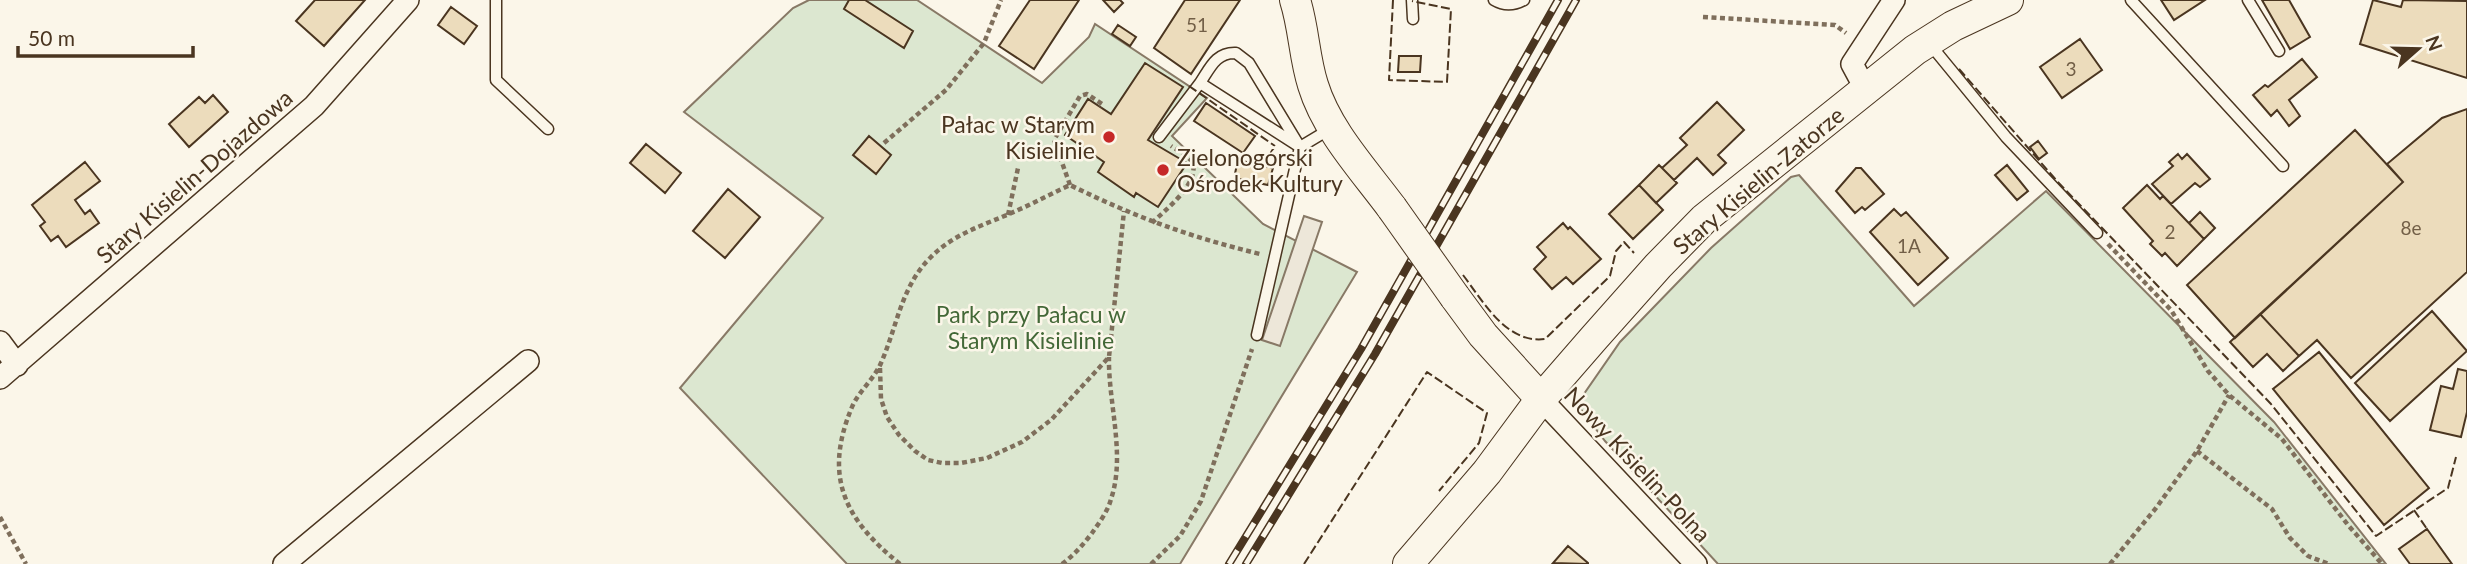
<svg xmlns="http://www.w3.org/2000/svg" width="2467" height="564" viewBox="0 0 2467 564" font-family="Lato,sans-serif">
<rect width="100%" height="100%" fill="#fbf6e9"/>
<path fill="#dce7d0" stroke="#887966" stroke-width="2" d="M809,0H917L1042,83L1089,37L1095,24L1207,98L1172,136L1263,224L1357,272L1180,564H847L680,388L823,218L684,112L793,8Z
M1799,175L1914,306L2046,191L2274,422L2386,564H1718L1605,441L1577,404L1620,342L1711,248L1791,177Z"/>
<path fill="#ede7d9" stroke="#887966" stroke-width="2" d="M1304,216L1322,222L1280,346L1262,340Z"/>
<path fill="#ecdcbc" stroke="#4a3520" stroke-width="2" d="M315,0H365L324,46L296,21Z
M849,0H865L913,31L904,48L844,9Z
M1030,0H1079L1034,69L999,46Z
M1103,0H1120L1123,3L1114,12Z
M1185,0H1240L1191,74L1154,48Z
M2161,0H2205L2174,20Z
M2262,0H2289L2310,37L2290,49Z
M2373,0L2401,7L2403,0L2467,1V78L2360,44Z
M451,7L477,26L464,44L438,25Z
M1118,25L1136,37L1130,46L1112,34Z
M2080,39L2102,70L2062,98L2040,67Z
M1399,56H1421L1420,72H1398Z
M2302,59L2317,77L2289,100L2300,116L2289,126L2277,110L2271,116L2253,95L2265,85L2268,87Z
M1145,63L1183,87L1148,140L1187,163L1158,207L1136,193L1134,197L1098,172L1104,162L1065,135L1088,99L1111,114Z
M213,95L228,112L189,147L169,124L199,97L205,103Z
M1717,102L1744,130L1718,155L1726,163L1713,175L1697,158L1674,180L1662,168L1687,145L1680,138Z
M1206,103L1255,136L1243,153L1194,121Z
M2467,109V272L2351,378L2317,340L2299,356L2260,314L2403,182L2387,164L2442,118Z
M2355,130L2403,182L2235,338L2187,285Z
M869,136L891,155L876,174L853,155Z
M2038,141L2047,153L2039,159L2030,147Z
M646,144L681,173L665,193L630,163Z
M2178,154L2182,159L2187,154L2210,179L2200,187L2195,183L2171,204L2152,184L2173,166L2169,162Z
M1238,160L1273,168L1268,185L1234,178Z
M85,162L100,181L75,200L85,214L90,210L99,223L66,247L58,236L51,241L40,226L45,222L32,205Z
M1659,165L1677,183L1656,203L1639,185Z
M2007,165L2028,191L2017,200L1995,175Z
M1856,168H1861L1884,194L1865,210L1862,207L1855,213L1836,191Z
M1639,185L1663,210L1633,239L1609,214Z
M2147,185L2160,199L2163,196L2204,239L2177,266L2165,253L2162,256L2150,244L2153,241L2123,208Z
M728,189L760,217L725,258L693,231Z
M1894,209L1901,216L1906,212L1948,258L1918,285L1870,232Z
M2200,212L2215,228L2204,239L2189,223Z
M1563,223L1568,229L1570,227L1601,259L1573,284L1566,277L1552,289L1534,269L1546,257L1537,247Z
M2432,311L2467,351L2390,421L2355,383Z
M2260,314L2299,356L2283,371L2267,354L2253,367L2230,342Z
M2319,352L2429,488L2384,525L2273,389Z
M2458,369L2467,371V412L2461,437L2430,430L2441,386L2453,389Z
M2427,529L2452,564H2410L2399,549Z
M1568,546L1588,563V564L1553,563Z"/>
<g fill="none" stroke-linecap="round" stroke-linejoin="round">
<g stroke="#4a3520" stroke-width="13">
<path id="lane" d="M496,0V80L548,129
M1412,0L1413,19
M1494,0C1504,6 1513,6 1524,0
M2131,0L2283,166
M2248,0L2279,51
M1929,43L2006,137L2097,233
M1200,83C1210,68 1216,52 1236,53L1249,63L1300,147L1257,335
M1159,137L1200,83L1300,147L1330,129"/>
</g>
<g stroke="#4a3520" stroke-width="24">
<path id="street" d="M1866,90L1852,64L1894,0
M0,342L17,365
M0,378L314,106L408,0
M1541,399L1696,564
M284,564L528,361"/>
</g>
<g stroke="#4a3520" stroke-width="32">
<path id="secondary" d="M1295,0C1304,28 1304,57 1313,85C1327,131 1364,170 1392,208
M1455,297L1483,335L1541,399
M1408,564L1487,472L1541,399L1594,338L1658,266L1704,219L1915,50L1953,26L2008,0"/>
</g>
<path stroke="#7f6f5c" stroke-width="4.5" stroke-dasharray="5 3.5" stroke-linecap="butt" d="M1703,17L1835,25L1846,33
M884,143L946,90L984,43L1001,0
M1070,185L1054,140L1080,96L1087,94L1102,104L1100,107
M1008,215L1018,168
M1152,223C1165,210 1198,185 1193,164C1190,156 1177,150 1171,146
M2108,244L2171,310L2208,371L2229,395L2282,439L2348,525L2382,564
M880,368L881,399L887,417L899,435L915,451L928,460L942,463H961L987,458L1022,442L1051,420L1109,357L1124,211
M2197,451L2272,509L2290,538L2308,556L2329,564
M0,517L26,564
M900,564C844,519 823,476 852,407C859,391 874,379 881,363C897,327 901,287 930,258C955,232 986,225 1018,210C1036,202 1053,193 1070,185C1135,217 1190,237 1260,254
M1062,564C1074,555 1083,545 1092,533C1099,523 1108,511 1111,499C1126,455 1108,403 1109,357
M1151,564L1180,536L1201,501L1252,349
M2110,564L2156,508L2197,451L2229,395"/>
<use href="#lane" stroke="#fbf6e9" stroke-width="10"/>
<use href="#street" stroke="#fbf6e9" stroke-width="21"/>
<use href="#secondary" stroke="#fbf6e9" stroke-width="30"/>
<g stroke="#4a3520" stroke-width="8">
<path id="rail" d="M1229,564L1361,349L1558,0
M1246,564L1375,354L1576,0"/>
</g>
<use href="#rail" stroke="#fbf6e9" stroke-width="5" stroke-dasharray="16" stroke-linecap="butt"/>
<g stroke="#4a3520" stroke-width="32" stroke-linecap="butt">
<path id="secondary-bridge" d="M1392,208L1455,297"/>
</g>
<use href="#secondary-bridge" stroke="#fbf6e9" stroke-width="30"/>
<path stroke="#4a3520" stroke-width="2" stroke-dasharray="9 3.5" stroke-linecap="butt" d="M1393,0L1389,80L1447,82L1451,9L1412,1
M1959,69L2057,181L2271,404L2376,536L2448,488L2456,457
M1189,86L1275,146
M1463,275C1483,301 1506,344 1545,339L1610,276L1616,251L1624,242L1634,253
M2414,510L2427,529
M1304,564L1427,372L1487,413L1479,443L1439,491"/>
</g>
<g fill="#c62828" stroke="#fbf6e9" stroke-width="2.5">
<circle cx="1109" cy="137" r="7"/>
<circle cx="1163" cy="170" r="7"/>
</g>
<g text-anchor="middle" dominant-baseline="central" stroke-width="5" stroke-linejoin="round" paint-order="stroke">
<g font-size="19" fill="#725f47">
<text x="1197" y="24">51</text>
<text x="2071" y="68">3</text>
<text x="2411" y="227">8e</text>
<text x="2170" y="231">2</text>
<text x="1909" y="245">1A</text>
</g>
<g font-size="23" fill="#4a3520" stroke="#fbf6e9" text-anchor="end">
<text x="1095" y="124">Pałac w Starym<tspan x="1095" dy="26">Kisielinie</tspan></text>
<text x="1177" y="157" text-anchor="start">Zielonogórski<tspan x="1177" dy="26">Ośrodek Kultury</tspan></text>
</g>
<g font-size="23" fill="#4a3520" stroke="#fbf6e9">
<text transform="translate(194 176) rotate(-41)">Stary Kisielin-Dojazdowa</text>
<text transform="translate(1758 180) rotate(-40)">Stary Kisielin-Zatorze</text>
<text transform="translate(1638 464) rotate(47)">Nowy Kisielin-Polna</text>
</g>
<g font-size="23" fill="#436837" stroke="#fbf6e9">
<text x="1031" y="314">Park przy Pałacu w<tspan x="1031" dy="26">Starym Kisielinie</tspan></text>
</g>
</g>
<g transform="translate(2418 49) rotate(70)" stroke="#fbf6e9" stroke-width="5" paint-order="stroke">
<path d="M0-5L12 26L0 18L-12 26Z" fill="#4a3520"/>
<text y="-10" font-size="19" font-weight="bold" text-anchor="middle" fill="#4a3520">N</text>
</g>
<path d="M18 46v10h175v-10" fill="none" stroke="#4a3520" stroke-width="3.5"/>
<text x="28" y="46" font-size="21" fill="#4a3520" stroke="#fbf6e9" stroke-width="5" paint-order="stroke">50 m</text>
</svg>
